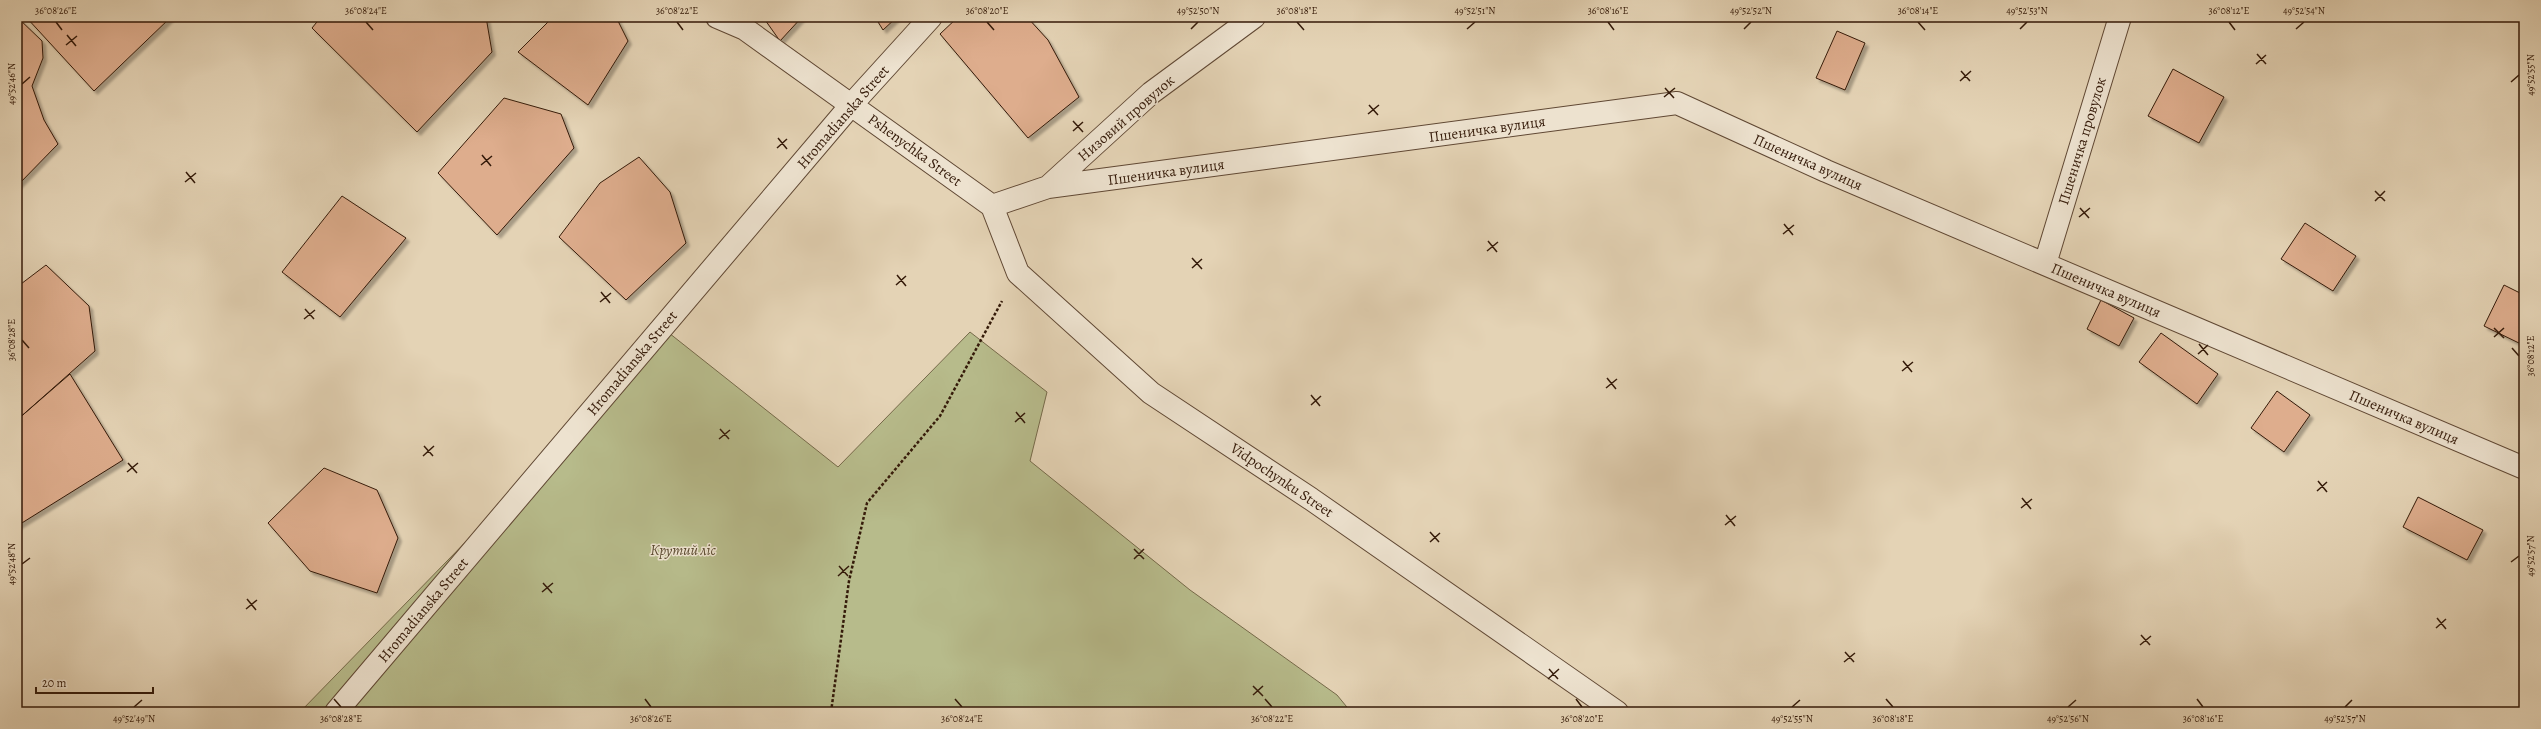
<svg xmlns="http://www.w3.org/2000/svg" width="2541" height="729" viewBox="0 0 2541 729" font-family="Alegreya,serif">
<defs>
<filter id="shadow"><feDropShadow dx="3.5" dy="3.5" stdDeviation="1" flood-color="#0004"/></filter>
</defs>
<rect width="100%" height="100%" fill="#e4d3b5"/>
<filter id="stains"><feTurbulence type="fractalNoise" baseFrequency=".005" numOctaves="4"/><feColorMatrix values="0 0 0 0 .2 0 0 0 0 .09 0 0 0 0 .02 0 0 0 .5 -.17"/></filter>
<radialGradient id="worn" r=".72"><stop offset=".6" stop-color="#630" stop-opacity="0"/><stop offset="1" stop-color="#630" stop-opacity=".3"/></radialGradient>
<path fill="#b7bb8b" stroke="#766a4a" d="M970,332L1047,392L1030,461L1190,590L1337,695L1351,712H300L669,333L838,467Z"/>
<path fill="#dead8d" stroke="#341a09" filter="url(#shadow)" d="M17,17L42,41L43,58L32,86L44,120L58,144L17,186Z
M26,17H171L94,91Z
M321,17H486L492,52L417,132L312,28Z
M553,17H616L628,41L588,105L518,52Z
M763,17H802L780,41Z
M875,17H897L883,30Z
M958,17H1027L1048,40L1079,97L1028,138L940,34Z
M1837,31L1865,43L1845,90L1816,78Z
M2173,69L2224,97L2199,143L2148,116Z
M504,98L561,114L574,148L497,235L438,173Z
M639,157L670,192L686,243L626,300L559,237L600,183Z
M342,196L406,238L340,317L282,272Z
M2305,223L2356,256L2333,291L2281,259Z
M46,265L89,306L95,351L17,420V287Z
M2504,285L2524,295L2523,345L2484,326Z
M2101,300L2134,318L2119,346L2087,329Z
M2161,333L2218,374L2197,404L2139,362Z
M70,374L123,460L17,526V420Z
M2277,391L2310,415L2284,452L2251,428Z
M324,468L377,490L398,538L377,593L310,571L268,523Z
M2418,497L2483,530L2467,560L2403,527Z"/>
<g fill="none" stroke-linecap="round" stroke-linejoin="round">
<g stroke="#604834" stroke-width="24">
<path id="street" d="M717,17L745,29L992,206
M1048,187L1677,103L1826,171L2524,468
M992,206L1018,273L1151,393L1311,499L1617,712
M992,206L1048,187L1151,93L1254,17
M2045,264L2120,17
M336,712L852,104L931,17"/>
</g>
<path stroke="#341a09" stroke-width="2.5" stroke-dasharray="3 2" stroke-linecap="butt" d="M831,712L849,581L867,503L940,416L1002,301"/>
<use href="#street" stroke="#ede2cf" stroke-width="22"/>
</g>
<path fill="none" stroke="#341a09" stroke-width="1.5" d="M56,22L62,30M366,22L373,30M677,22L683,30M987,22L994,30M1297,22L1304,30M1608,22L1614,30M1918,22L1925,30M2229,22L2235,30M1191,29L1198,22M1467,29L1475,22M1744,29L1751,22M2020,29L2027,22M2296,29L2304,22M67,35L76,46M66,45L77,36M2257,54L2266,64M2256,64L2266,55M1961,71L1970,81M1960,81L1971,71M2511,82L2519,75M22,84L30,77M1665,88L1674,98M1664,97L1675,88M1369,105L1378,115M1368,114L1379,105M1073,121L1083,132M1073,131L1083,122M778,138L787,149M777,148L787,139M482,155L491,166M481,165L492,156M186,172L195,183M185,182L196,173M2375,191L2385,201M2375,201L2385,191M2080,208L2089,218M2079,217L2090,208M1784,224L1793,235M1783,234L1794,225M1488,241L1497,252M1487,251L1498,242M1192,258L1202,269M1192,268L1202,259M897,275L906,286M896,285L906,276M601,292L610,303M600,302L611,293M305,309L314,319M304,319L315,310M2494,328L2504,338M2494,337L2504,328M22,340L29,348M2199,344L2208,355M2512,348L2519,356M2198,354L2208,345M1903,361L1912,372M1902,371L1913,362M1607,378L1616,389M1606,388L1617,379M1311,395L1320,406M1311,405L1321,396M1016,412L1025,423M1015,422L1025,413M720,429L729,439M719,439L730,430M424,446L433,456M423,456L434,446M128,463L137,473M127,472L138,463M2318,481L2327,492M2317,491L2327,482M2022,498L2031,509M2021,508L2032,499M1726,515L1735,526M1725,525L1736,516M1430,532L1439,542M1430,542L1440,533M1134,549L1144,559M1134,559L1144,549M2511,562L2519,556M22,564L30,558M839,566L848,576M838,576L849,566M543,583L552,593M542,592L553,583M247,599L256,610M246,609L257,600M2437,618L2446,629M2436,628L2446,619M2141,635L2150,645M2140,645L2151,636M1845,652L1854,662M1844,662L1855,653M1549,669L1558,679M1548,679L1559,669M1253,686L1263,696M1253,695L1263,686M334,699L341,707M645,699L651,707M955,699L962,707M1265,699L1272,707M1576,699L1582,707M1886,699L1893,707M2197,699L2203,707M134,707L142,700M1792,707L1800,700M2068,707L2076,700M2345,707L2352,700"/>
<g text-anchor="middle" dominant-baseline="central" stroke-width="3" stroke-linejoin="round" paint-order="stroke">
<g font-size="15" fill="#341a09" stroke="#ede2cf">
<text transform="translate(843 117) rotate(-49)">Hromadianska Street</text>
<text transform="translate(1126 118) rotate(-41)">Низовий провулок</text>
<text transform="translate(1487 129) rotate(-8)">Пшеничка вулиця</text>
<text transform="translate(2082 141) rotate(-73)">Пшеничка провулок</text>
<text transform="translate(915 150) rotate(36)">Pshenychka Street</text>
<text transform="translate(1808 162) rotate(24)">Пшеничка вулиця</text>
<text transform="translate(1166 172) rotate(-8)">Пшеничка вулиця</text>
<text transform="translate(2106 290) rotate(23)">Пшеничка вулиця</text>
<text transform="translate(632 363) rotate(-50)">Hromadianska Street</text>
<text transform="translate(2404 417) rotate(23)">Пшеничка вулиця</text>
<text transform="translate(1282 480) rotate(34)">Vidpochynku Street</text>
<text transform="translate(423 610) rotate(-50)">Hromadianska Street</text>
</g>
<g font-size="15" font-style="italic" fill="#5b4a30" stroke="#ede2cf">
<text x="683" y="550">Крутий ліс</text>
</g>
</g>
<rect width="2541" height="729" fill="none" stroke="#e4d3b5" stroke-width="44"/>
<path d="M36 687v6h117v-6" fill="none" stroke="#341a09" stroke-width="2"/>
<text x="42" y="687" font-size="12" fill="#341a09" stroke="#ede2cf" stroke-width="3" paint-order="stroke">20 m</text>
<rect x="22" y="22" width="2497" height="685" fill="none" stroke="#341a09" stroke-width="1.5"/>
<g font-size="10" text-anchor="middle" fill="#341a09">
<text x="56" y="14">36°08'26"E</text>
<text x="366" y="14">36°08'24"E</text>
<text x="677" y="14">36°08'22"E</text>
<text x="987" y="14">36°08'20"E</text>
<text x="1198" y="14">49°52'50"N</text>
<text x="1297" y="14">36°08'18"E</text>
<text x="1475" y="14">49°52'51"N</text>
<text x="1608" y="14">36°08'16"E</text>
<text x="1751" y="14">49°52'52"N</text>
<text x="1918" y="14">36°08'14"E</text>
<text x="2027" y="14">49°52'53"N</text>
<text x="2229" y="14">36°08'12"E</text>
<text x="2304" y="14">49°52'54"N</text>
<text transform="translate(2530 75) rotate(-90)" y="4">49°52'55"N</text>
<text transform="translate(11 84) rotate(-90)" y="4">49°52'46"N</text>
<text transform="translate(11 340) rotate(-90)" y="4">36°08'28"E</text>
<text transform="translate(2530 356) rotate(-90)" y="4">36°08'12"E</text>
<text transform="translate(2530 556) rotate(-90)" y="4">49°52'57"N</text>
<text transform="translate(11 564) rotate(-90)" y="4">49°52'48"N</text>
<text x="134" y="722">49°52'49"N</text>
<text x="341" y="722">36°08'28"E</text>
<text x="651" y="722">36°08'26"E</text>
<text x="962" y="722">36°08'24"E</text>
<text x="1272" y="722">36°08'22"E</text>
<text x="1582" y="722">36°08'20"E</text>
<text x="1792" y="722">49°52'55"N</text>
<text x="1893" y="722">36°08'18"E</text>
<text x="2068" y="722">49°52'56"N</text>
<text x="2203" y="722">36°08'16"E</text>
<text x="2345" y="722">49°52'57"N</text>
</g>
<rect width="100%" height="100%" filter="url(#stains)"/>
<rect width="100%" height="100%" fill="url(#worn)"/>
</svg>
